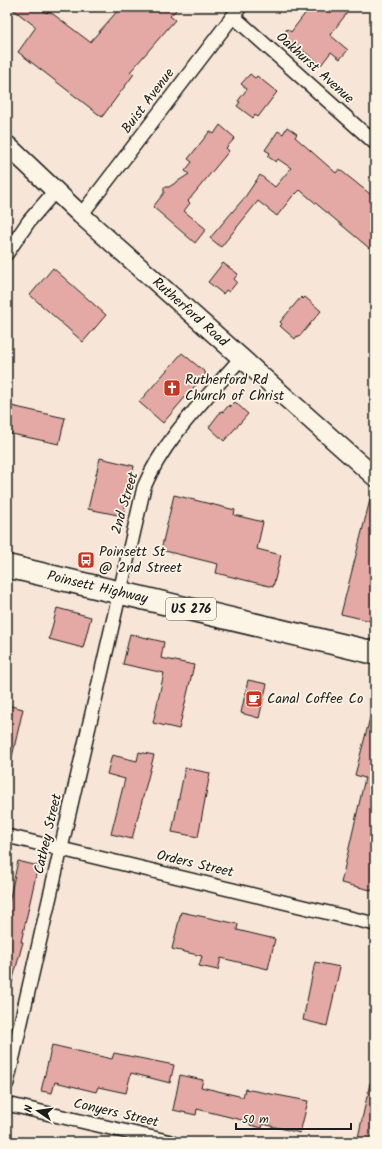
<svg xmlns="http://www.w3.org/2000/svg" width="382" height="1149" viewBox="0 0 382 1149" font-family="Kalam,sans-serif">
<rect width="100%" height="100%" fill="#f7e6d8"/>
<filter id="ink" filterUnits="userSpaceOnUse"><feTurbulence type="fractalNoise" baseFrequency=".025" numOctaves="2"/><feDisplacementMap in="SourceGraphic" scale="8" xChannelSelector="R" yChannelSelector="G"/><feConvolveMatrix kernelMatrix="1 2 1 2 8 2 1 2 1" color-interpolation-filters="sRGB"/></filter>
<g filter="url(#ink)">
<path fill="#e4a9a5" stroke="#1c1c1c" d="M10,7H38L47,13L49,11L90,42L121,7H179L170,16L175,20L130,72L134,74L102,117L18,52L36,27Z
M310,7H339L347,13L330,35L348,50L340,59L331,52L321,65L292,42L289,46L280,39L287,29L291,32Z
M250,74L255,78L257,76L277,92L258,117L255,115L253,118L237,106L240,102L238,101L247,89L241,84Z
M220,125L235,138L226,148L229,151L188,201L190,203L184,211L206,229L195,243L153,207L164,193V187H169L189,174L185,171L192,162L188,159L210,131L214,134Z
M287,127L297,134L295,137L336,173L339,169L375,198V253L300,190L296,194L295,193L277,216L258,201L221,247L210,238L245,197L260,175L275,187L291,168L278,159L276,162L267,156L270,153L265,150L278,131L283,134Z
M223,263L238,274L234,279L237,282L229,292L226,290L223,294L208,282Z
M53,268L106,315L83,342L30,295Z
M301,297L303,299L305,297L321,311L299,337L297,336L295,339L280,326L282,324L280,322Z
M182,353L206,373L163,423L139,402Z
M235,402L248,414L224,441L209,427L221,411L223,412L229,405L230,407Z
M7,405L65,418L59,444L7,433Z
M100,458L134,466L123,516L88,509Z
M174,495L235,510L234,515L263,522L257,549L281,555L273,587L216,573L218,564L161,550Z
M371,496L375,497V622L341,614Z
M57,608L91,617L83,648L49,639Z
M130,634L164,642L161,658L194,665L179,729L153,723L164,673L123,664Z
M248,680L267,684L259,718L241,713Z
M7,705L23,709L12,757H7Z
M371,714H375V891L341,883L365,778L355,775Z
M139,752L154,755L132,839L111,834L125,779L107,774L112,755L137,761Z
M185,768L210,773L198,837L172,832Z
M18,861L38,866L21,942H23L11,986L7,985V911Z
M181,912L238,924L237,930L275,939L268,969L221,958L218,970L199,966L202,956L172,949Z
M315,962L340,967L327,1026L303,1020Z
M52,1045L112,1059L114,1053L174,1065L170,1083L131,1073L126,1093L98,1087L96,1092L55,1082L52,1093L41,1091Z
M180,1075L203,1080L201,1087L243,1097L245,1089L308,1101L300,1133L263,1124L262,1128L250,1125V1122L197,1109L196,1115L173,1110Z
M370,1083L375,1084V1142H357Z"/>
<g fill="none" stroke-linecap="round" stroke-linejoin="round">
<g stroke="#1c1c1c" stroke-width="16">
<path id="street" d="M233,16L375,143
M81,215L240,7
M7,253L29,221L55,191
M7,836L375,924
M7,1083L144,487C165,437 206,399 241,358
M7,1104L171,1142"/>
</g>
<g stroke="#1c1c1c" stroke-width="21">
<g id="secondary">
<path id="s1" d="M7,145L81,215L375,477"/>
</g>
</g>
<g stroke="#1c1c1c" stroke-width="25">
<g id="highway">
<path id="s2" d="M7,566L375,653"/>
</g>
</g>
<use href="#street" stroke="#fcf5e5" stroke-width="13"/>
<use href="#secondary" stroke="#fcf5e5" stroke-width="18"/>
<use href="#highway" stroke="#fcf5e5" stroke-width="22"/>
</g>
</g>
<defs>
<g id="church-square" transform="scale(0.9)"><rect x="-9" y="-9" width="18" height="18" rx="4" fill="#c8321e" stroke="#fcf5e5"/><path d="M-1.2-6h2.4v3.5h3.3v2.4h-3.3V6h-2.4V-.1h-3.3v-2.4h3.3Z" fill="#fff"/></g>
<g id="bus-square" transform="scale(0.9)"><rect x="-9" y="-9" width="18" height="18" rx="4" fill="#c8321e" stroke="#fcf5e5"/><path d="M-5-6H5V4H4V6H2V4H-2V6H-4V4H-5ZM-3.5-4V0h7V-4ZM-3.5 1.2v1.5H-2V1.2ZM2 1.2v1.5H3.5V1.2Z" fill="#fff"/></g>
<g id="cafe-square" transform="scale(0.9)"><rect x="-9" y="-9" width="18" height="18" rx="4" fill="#c8321e" stroke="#fcf5e5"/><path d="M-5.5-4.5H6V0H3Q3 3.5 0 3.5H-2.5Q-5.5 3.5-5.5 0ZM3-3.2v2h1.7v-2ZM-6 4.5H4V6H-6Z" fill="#fff"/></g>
</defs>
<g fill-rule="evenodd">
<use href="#church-square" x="172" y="388"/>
<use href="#bus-square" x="86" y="560"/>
<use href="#cafe-square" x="254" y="699"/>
</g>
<g text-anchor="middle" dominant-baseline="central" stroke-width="3.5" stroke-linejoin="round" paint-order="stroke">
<rect fill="#fcf5e5" stroke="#5f5d58" stroke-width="1" x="166" y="598" width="50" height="22" rx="3"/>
<g font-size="13" font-weight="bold" fill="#1c1c1c">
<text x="191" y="609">US 276</text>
</g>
<g font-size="14" fill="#1c1c1c" stroke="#fcf5e5">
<text transform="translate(315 68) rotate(42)">Oakhurst Avenue</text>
<text transform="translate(148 101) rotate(-53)">Buist Avenue</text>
<text stroke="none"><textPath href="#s1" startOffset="248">Rutherford Road</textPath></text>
<text transform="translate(125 503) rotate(-74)">2nd Street</text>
<text stroke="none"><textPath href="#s2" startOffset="93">Poinsett Highway</textPath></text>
<text transform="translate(48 834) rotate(-77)">Cathey Street</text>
<text transform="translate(195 864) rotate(13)">Orders Street</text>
<text transform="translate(116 1113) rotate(13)">Conyers Street</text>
</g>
<g font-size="14" fill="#1c1c1c" stroke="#fcf5e5" text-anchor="start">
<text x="185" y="380">Rutherford Rd<tspan x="185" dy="16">Church of Christ</tspan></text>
<text x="99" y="552">Poinsett St<tspan x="99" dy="16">@ 2nd Street</tspan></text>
<text x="267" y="699">Canal Coffee Co</text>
</g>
</g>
<rect width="382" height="1149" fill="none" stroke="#fcf5e5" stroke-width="24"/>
<rect x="12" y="12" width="358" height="1125" fill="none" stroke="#1c1c1c" stroke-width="1.5" filter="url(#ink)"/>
<g transform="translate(38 1111) rotate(283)" stroke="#fcf5e5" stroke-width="3" paint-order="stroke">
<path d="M0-3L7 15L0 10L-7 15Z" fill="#1c1c1c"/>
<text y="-6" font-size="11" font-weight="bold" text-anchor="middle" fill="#1c1c1c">N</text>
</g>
<path d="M236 1123v6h115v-6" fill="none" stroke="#1c1c1c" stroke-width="2"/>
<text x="242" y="1123" font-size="12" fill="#1c1c1c" stroke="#fcf5e5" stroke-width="3" paint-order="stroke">50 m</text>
</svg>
